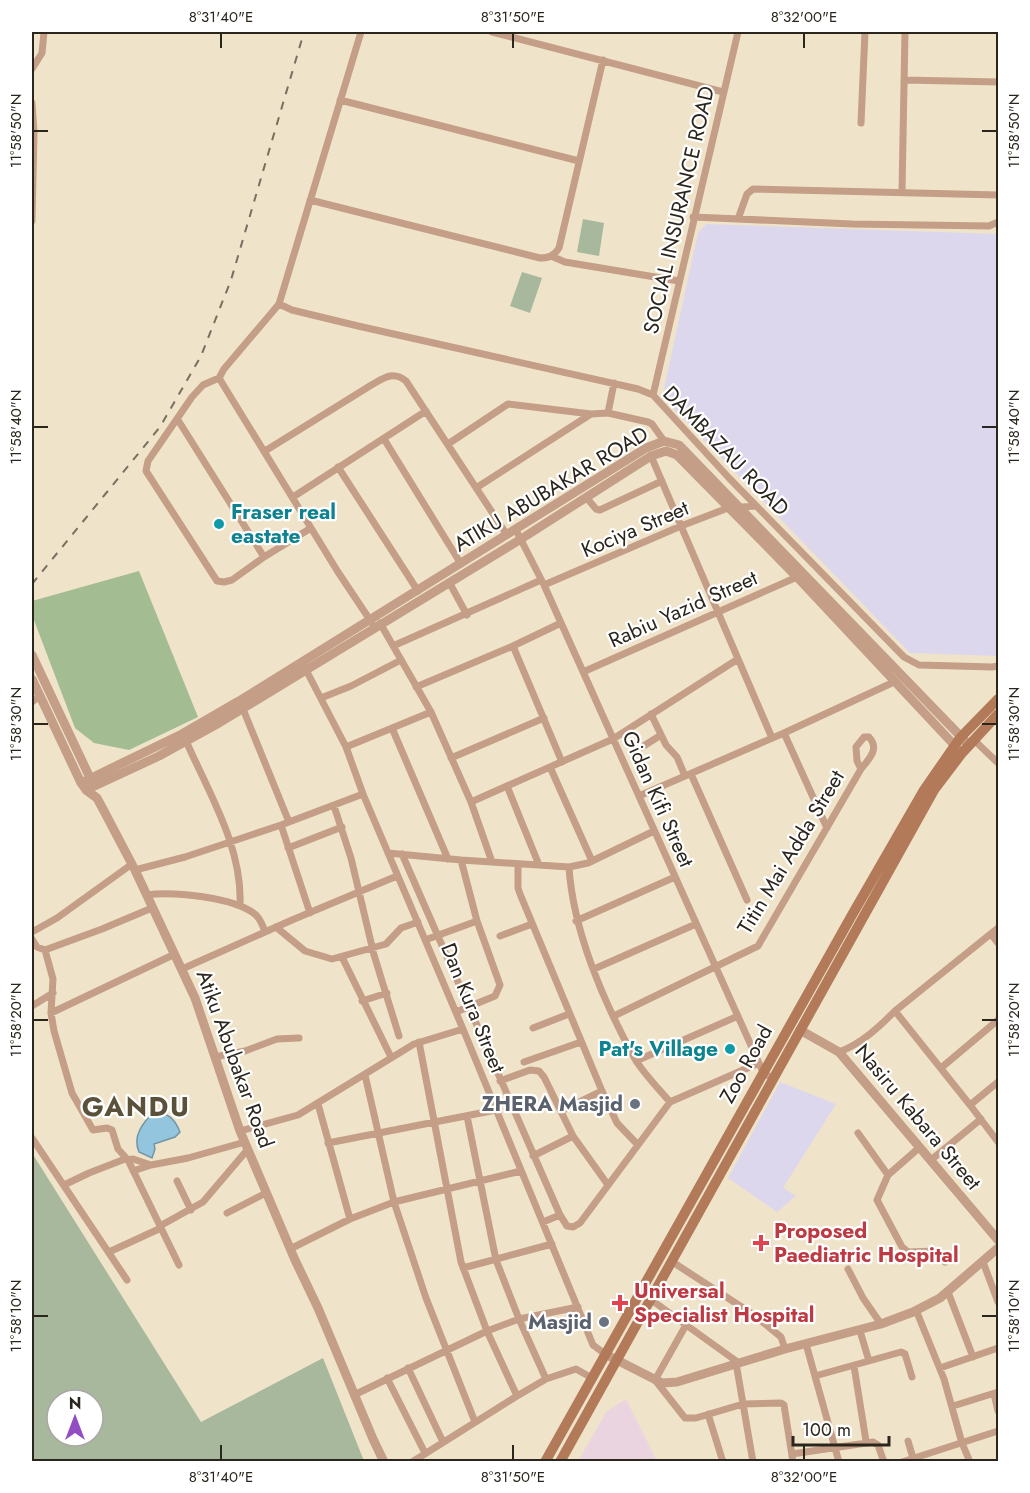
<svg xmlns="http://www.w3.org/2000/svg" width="1030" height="1493" viewBox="0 0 1030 1493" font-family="Jost,sans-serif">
<rect width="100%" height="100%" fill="#efe4ca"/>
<path fill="#ddd7ed" d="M706,224L998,234V656L910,653L671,406L664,388L698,233Z
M780,1082L836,1104L783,1188L796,1196L777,1212L728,1178Z"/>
<path fill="#ead4e0" d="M626,1399L657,1461H578L607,1411Z"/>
<path fill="#a8b89d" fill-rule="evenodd" d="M583,219L604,223L599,256L577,252Z
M522,272L542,278L530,313L510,306Z
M32,1153L201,1422L323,1358L364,1461H32ZM57,1400H93V1436H57Z"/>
<path fill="#a4bc92" d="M139,571L198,717L129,750L94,743L75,728L32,615V601Z"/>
<path fill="#93c5df" stroke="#7495a5" stroke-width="1.5" d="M154,1111C168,1113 175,1119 180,1132L175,1137L154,1144L155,1149L152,1158L139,1152C132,1136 143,1123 154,1111Z"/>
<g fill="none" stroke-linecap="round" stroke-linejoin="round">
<path stroke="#c49e87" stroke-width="7" d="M361,32L279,304L224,369L219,378L338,572L372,623
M492,32L723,92
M32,69L42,53L44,32
M904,80L998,82
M340,100L579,161
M32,103L34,132L32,221
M861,123L865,32
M902,191L905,32
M310,200L540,258C549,258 554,256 559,248L603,60
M693,217L852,224L989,226L998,222
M738,219L747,194L753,189L998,195
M551,256L565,262L679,281
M279,304L292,310L358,326L638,389L653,395L729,478L904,657L919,665L992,667L998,666
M219,378L203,385L192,397L148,461L146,471L217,581L224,582L232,580L264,557L311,528
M653,395L738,32
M608,413L614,383
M178,420L264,557
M384,439L461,564
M448,444L508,404L591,414
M265,451L373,384C385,377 394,371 406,381L507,535
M651,456L772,738
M338,467L418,591
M476,488L591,414L608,413L648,422L652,424L664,441
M293,497L426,411
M586,497L596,509L600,510L662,481
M516,530L544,585L763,1072L773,1079
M449,582L467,615
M544,585L681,526L728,508L756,506
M380,623L431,712L471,802L492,862
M393,646L541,580
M513,646L562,762
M304,666L346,747L363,794L463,1029L593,1345L605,1354
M583,672L797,577
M416,687L513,646L561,623
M321,698L351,686L401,660
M32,702L40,696
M243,709L289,822
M651,714L666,745L677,757L685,776
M392,728L448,859
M784,733L827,828
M974,740L998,763
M186,741C209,793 243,848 240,906
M346,747L431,712
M642,747L661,735
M451,758L544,718
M550,767L592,861
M691,774L747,900
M507,786L539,865
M639,796L784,733L894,682
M471,802L613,739L738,659
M334,806L351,858L374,955L399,1036
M281,825L310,913
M288,848L342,827
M388,853L461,860L569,867L588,863L654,831
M402,854L560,1215
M518,864V888L520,894L602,1091L617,1123L638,1145
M569,867C573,931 604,1003 635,1059C644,1074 658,1088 670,1102
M135,870L185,857L281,825L363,794
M146,895C172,891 235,897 256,915C261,920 263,926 265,932
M576,921L675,877
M276,927L305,951L332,959L386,944L401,928L418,922
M32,932L57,918L132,864
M991,934L998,943
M500,936L532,924
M32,939L37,947L45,950L53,979L51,1013L54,1031L72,1093L93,1130L107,1128L112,1130L118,1149L128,1160L179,1265
M425,940L477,921
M45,950L102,929L152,908
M342,957L391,1057
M182,969L292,920L397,876
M594,969L696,924
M362,1001L387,993
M32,1006L53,993
M895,1011L970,1105
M456,1012L495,996L500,985L477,921L461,860
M51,1013L175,954
M614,1016L758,946L861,769C869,759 880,749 869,737H864L856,747L857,761L861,769
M533,1028L569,1014
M419,1042L461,1262L487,1331L517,1396
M839,1052C861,1044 879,1027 895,1011L998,928
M215,1057L245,1051L277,1039L299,1038
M636,1061L738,1016
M524,1062L581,1042
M941,1068L998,1020
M365,1075L394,1202L426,1298L475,1422
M500,1081L530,1070L539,1071L544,1077L573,1136L608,1185
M998,1082L970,1105L998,1142
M318,1104L350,1219
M561,1111L602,1091
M467,1116L496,1260L519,1319L546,1379
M240,1131L298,1115L414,1044L463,1029
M858,1133L888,1175
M32,1138L127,1280
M328,1143L496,1110
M920,1147L888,1175L877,1200L902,1247L908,1252L936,1251L945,1262
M533,1156L573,1136
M128,1160L133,1159L151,1165
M931,1160L981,1119
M133,1171L151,1165L188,1158L245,1142
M177,1181L191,1210
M64,1185L89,1173L125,1159
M227,1213L266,1193
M543,1222L560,1215L567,1226L573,1227L580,1223L670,1102L759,1063
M160,1226L203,1202L248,1149
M290,1249L350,1219L394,1202L521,1171
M109,1252L161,1228
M671,1261L754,1315L781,1337L785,1349
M983,1262L998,1302
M463,1268L552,1244
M848,1269L863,1298L881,1324
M948,1292L973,1357
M650,1299L739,1363
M916,1310L944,1379L962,1443L970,1462
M686,1325L655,1380L685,1418H696L743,1404L781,1403L784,1405L793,1462
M860,1331L869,1361
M806,1344L839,1462
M736,1363L753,1462
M854,1366L866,1441
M408,1368L443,1442
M940,1368L998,1348
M815,1376L901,1352L905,1354L912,1377
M387,1378L425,1453
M994,1394L998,1411
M354,1395L487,1331L519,1319L578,1307
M953,1406L998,1392
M708,1414L723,1462
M908,1441L913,1458
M792,1454L873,1442L878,1445L884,1462
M412,1462L517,1396L546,1379L576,1369L592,1378
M902,1462L998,1431"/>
<path stroke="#c49e87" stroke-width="9" d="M32,655L92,782
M32,679L81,783L86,790L97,798L104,811L135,870L195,998L240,1131L295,1260L318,1308L373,1439L384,1462
M81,783L182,734L239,701L646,448L664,441L679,445L969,745
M86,790L159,756L219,723L521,539L651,456L666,451L677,455L797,577L958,749
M800,1030L839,1052L998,1240
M605,1354L662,1383L677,1382L785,1349L881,1324L913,1312L940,1298L998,1248"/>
<path stroke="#b27a58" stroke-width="10" d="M545,1462L852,915L924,790L960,738L998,699
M560,1462L934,790L962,753L998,714"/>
<path stroke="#776f60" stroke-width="2" stroke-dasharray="8 8" stroke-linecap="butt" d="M32,584L160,427L201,356L231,280L304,32"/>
</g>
<path fill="none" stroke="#2b261d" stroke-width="2" d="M221,33V48M513,33V48M804,33V48M33,131H48M982,131H997M33,427H48M982,427H997M33,724H48M982,724H997M33,1020H48M982,1020H997M33,1316H48M982,1316H997M221,1445V1460M513,1445V1460M804,1445V1460"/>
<g fill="#0f9aa8" stroke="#fff" stroke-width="2">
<circle cx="219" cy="524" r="6"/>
<circle cx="730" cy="1049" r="6"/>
</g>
<g fill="#6b7280" stroke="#fff" stroke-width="2">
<circle cx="635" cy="1104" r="6"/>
<circle cx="604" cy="1322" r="6"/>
</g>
<g fill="#e0444e" stroke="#fff" stroke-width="2">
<path d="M758 1234h6v6h6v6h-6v6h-6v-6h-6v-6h6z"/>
<path d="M617 1294h6v6h6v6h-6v6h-6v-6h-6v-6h6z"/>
</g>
<g text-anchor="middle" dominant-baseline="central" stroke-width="4.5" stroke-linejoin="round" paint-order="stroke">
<g font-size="21" fill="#2b261d" stroke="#fff">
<text transform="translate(679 210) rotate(-77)">SOCIAL INSURANCE ROAD</text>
<text transform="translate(726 451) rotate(46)">DAMBAZAU ROAD</text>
<text transform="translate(551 489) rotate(-31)">ATIKU ABUBAKAR ROAD</text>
<text transform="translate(635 529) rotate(-23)">Kociya Street</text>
<text transform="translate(683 609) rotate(-24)">Rabiu Yazid Street</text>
<text transform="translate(658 799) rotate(66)">Gidan Kifi Street</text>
<text transform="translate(791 852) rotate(-59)">Titin Mai Adda Street</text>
<text transform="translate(473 1008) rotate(68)">Dan Kura Street</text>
<text transform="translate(235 1059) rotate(70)">Atiku Abubakar Road</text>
<text transform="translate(746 1064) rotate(-61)">Zoo Road</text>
<text transform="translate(918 1117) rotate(50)">Nasiru Kabara Street</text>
</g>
<g font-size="21" font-weight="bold" fill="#0d838f" stroke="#fff" text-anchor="start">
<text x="231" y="512">Fraser real<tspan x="231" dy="24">eastate</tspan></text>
<text x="718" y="1049" text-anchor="end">Pat's Village</text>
</g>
<g font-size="21" font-weight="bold" fill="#5b616d" stroke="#fff" text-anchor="end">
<text x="623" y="1104">ZHERA Masjid</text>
<text x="592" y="1322">Masjid</text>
</g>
<g font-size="21" font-weight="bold" fill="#be3a42" stroke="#fff" text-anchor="start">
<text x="774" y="1231">Proposed<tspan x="774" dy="24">Paediatric Hospital</tspan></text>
<text x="634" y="1291">Universal<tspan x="634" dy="24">Specialist Hospital</tspan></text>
</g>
<g font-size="27" font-weight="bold" letter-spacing="1.5" fill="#5b513b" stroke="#fff">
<text x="136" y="1106">GANDU</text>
</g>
</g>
<rect width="1030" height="1493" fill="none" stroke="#ffffff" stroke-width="66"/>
<g transform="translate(75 1418)"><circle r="28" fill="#ffffff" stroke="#aaa8a5" stroke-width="1.5"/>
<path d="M0-4.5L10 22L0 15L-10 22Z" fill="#934ec3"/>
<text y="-9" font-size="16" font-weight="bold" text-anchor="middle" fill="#2b261d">N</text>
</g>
<path d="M793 1436v9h96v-9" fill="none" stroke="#2b261d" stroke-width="3"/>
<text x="802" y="1436" font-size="18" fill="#2b261d" stroke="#ffffff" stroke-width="4.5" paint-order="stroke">100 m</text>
<rect x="33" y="33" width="964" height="1427" fill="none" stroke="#2b261d" stroke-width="2"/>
<g font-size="15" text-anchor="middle" fill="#2b261d">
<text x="221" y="22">8°31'40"E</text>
<text x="513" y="22">8°31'50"E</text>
<text x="804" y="22">8°32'00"E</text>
<text transform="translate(16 131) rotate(-90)" y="5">11°58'50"N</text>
<text transform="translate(1014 131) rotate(-90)" y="5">11°58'50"N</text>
<text transform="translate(16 427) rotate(-90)" y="5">11°58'40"N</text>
<text transform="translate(1014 427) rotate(-90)" y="5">11°58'40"N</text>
<text transform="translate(16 724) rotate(-90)" y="5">11°58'30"N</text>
<text transform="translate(1014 724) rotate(-90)" y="5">11°58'30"N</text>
<text transform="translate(16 1020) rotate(-90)" y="5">11°58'20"N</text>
<text transform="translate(1014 1020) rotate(-90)" y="5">11°58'20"N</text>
<text transform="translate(16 1316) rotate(-90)" y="5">11°58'10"N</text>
<text transform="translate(1014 1316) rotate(-90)" y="5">11°58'10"N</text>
<text x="221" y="1482">8°31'40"E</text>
<text x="513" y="1482">8°31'50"E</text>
<text x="804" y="1482">8°32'00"E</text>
</g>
</svg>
